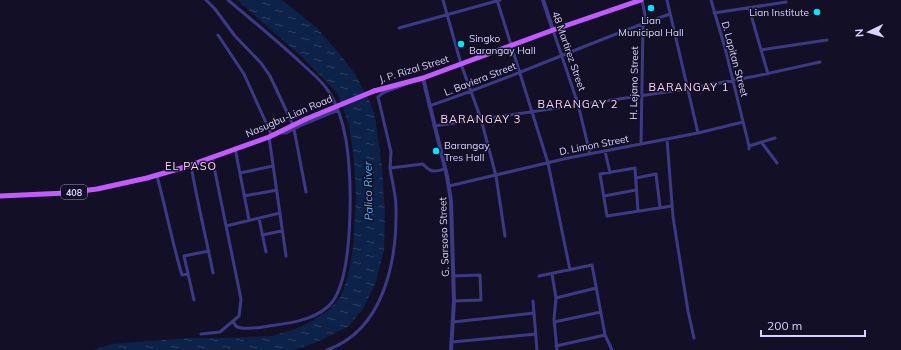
<svg xmlns="http://www.w3.org/2000/svg" width="901" height="350" viewBox="0 0 901 350" font-family="Mulish,sans-serif">
<defs>
<pattern id="water-ripples" width="26" height="14" patternUnits="userSpaceOnUse"><rect width="26" height="14" fill="#0c2248"/><path d="M2 4q2-2 4 0t4 0M15 11q2-2 4 0t4 0" fill="none" stroke="#2f4163"/></pattern>
</defs>
<rect width="100%" height="100%" fill="#130f26"/>
<path fill="url(#water-ripples)" d="M237,0H282L317,28L338,52L355,74L370,102L375,116L382,167L385,215L384,250L376,282L363,309L349,326L315,343L293,350H93L112,344L187,338H227L272,336L295,329L312,321L329,310L341,296L348,276L353,248L356,197L354,160L349,125L338,94L301,56Z"/>
<g fill="none" stroke-linecap="round" stroke-linejoin="round">
<path stroke="#3d3a85" stroke-width="3" d="M206,0L215,9L235,36L261,63L270,76L293,125
M228,0C252,20 276,40 299,61C309,71 322,80 329,92C338,106 343,123 346,140C352,177 354,271 333,301C319,320 290,323 269,326C262,327 242,331 236,326C235,325 234,323 233,321
M443,0L461,64L481,119L496,176L505,236
M497,0L548,163L570,270
M667,0L698,133
M711,0L725,48L749,146V149
M749,8L768,74
M714,13L786,2
M399,28L500,0
M553,30L578,104L590,154
M218,35L244,74L272,136
M761,50L827,40
M429,106C511,79 589,42 670,14
M434,126L687,89L756,76L820,62
M294,129L306,192
M279,133H286L304,124L338,110
M269,137L286,256
M667,139L673,217L688,311L694,338
M762,143L777,163
M641,144L643,25L645,15L642,0
M749,146L775,138
M235,148L249,220
M605,151L610,173
M191,165C197,201 206,237 213,273
M390,168L391,152L378,97C385,89 397,89 406,84
M240,173L273,166
M157,176C166,209 172,242 182,275L188,274
M636,178L656,174L660,207
M449,186L568,158L698,133L743,122
M244,196L277,190
M604,196L636,190
M638,211L635,168L600,174L607,216L672,206
M259,218L266,252
M226,226L280,213
M262,235L282,231
M552,274L556,298L554,319L557,350
M453,276L480,275L481,300L454,301
M539,276L592,265L605,335L612,350
M556,298L596,288
M194,300L184,256L209,251
M533,301L537,350
M453,322L534,313
M554,322L601,312
M201,334L220,332L239,316L241,299L212,157
M452,342L536,334
M556,346L605,335
M327,350C384,330 397,261 396,208C396,195 392,181 390,168L423,164C431,173 434,172 445,169"/>
<path stroke="#3d3a85" stroke-width="4" d="M543,0L553,30
M423,78L447,176L451,201L454,301L451,350"/>
<path stroke="#c25bff" stroke-width="5" d="M374,91L423,78L553,30L641,0
M0,196L66,193L97,189L147,178L185,167L269,137L306,119"/>
<path stroke="#c25bff" stroke-width="5" d="M306,119L374,91"/>
</g>
<g fill="#00e5ff" stroke="#130f26" stroke-width="1.5">
<circle cx="651" cy="8" r="4"/>
<circle cx="817" cy="12" r="4"/>
<circle cx="461" cy="44" r="4"/>
<circle cx="436" cy="151" r="4"/>
</g>
<g text-anchor="middle" dominant-baseline="central" stroke-width="3" stroke-linejoin="round" paint-order="stroke">
<rect fill="#130f26" stroke="#9e99be" stroke-width="1" x="61" y="185" width="26" height="14" rx="3"/>
<g font-size="9" font-weight="bold" fill="#d9d4ff">
<text x="74" y="192">408</text>
</g>
<g font-size="10" fill="#d9d4ff" stroke="#130f26" text-anchor="start">
<text x="809" y="12" text-anchor="end">Lian Institute</text>
<text x="651" y="20" text-anchor="middle">Lian<tspan x="651" dy="12">Municipal Hall</tspan></text>
<text x="469" y="38">Singko<tspan x="469" dy="12">Barangay Hall</tspan></text>
<text x="444" y="145">Barangay<tspan x="444" dy="12">Tres Hall</tspan></text>
</g>
<g font-size="10" fill="#d9d4ff" stroke="#130f26">
<text transform="translate(569 51) rotate(71)">48 Martirez Street</text>
<text transform="translate(735 59) rotate(75)">D. Lapitan Street</text>
<text transform="translate(414 69) rotate(-17)">J. P. Rizal Street</text>
<text transform="translate(480 79) rotate(-21)">L. Baviera Street</text>
<text transform="translate(634 83) rotate(-89)">H. Lejano Street</text>
<text transform="translate(289 116) rotate(-23)">Nasugbu-Lian Road</text>
<text transform="translate(594 145) rotate(-11)">D. Limon Street</text>
<text transform="translate(444 237) rotate(-92)">G. Sarsoso Street</text>
</g>
<g font-size="11" letter-spacing="1" fill="#ffd6f0" stroke="#130f26">
<text x="689" y="87">BARANGAY 1</text>
<text x="578" y="104">BARANGAY 2</text>
<text x="481" y="119">BARANGAY 3</text>
<text x="191" y="166">EL PASO</text>
</g>
<g font-size="11" font-style="italic" fill="#62b6ff" stroke="#130f26">
<text transform="translate(368 191) rotate(-91)">Palico River</text>
</g>
</g>
<g transform="translate(869 32) rotate(265)" stroke="#130f26" stroke-width="3" paint-order="stroke">
<path d="M0-3L7 15L0 10L-7 15Z" fill="#d9d4ff"/>
<text y="-6" font-size="11" font-weight="bold" text-anchor="middle" fill="#d9d4ff">N</text>
</g>
<path d="M761 330v6h104v-6" fill="none" stroke="#d9d4ff" stroke-width="2"/>
<text x="767" y="330" font-size="12" fill="#d9d4ff" stroke="#130f26" stroke-width="3" paint-order="stroke">200 m</text>
</svg>
